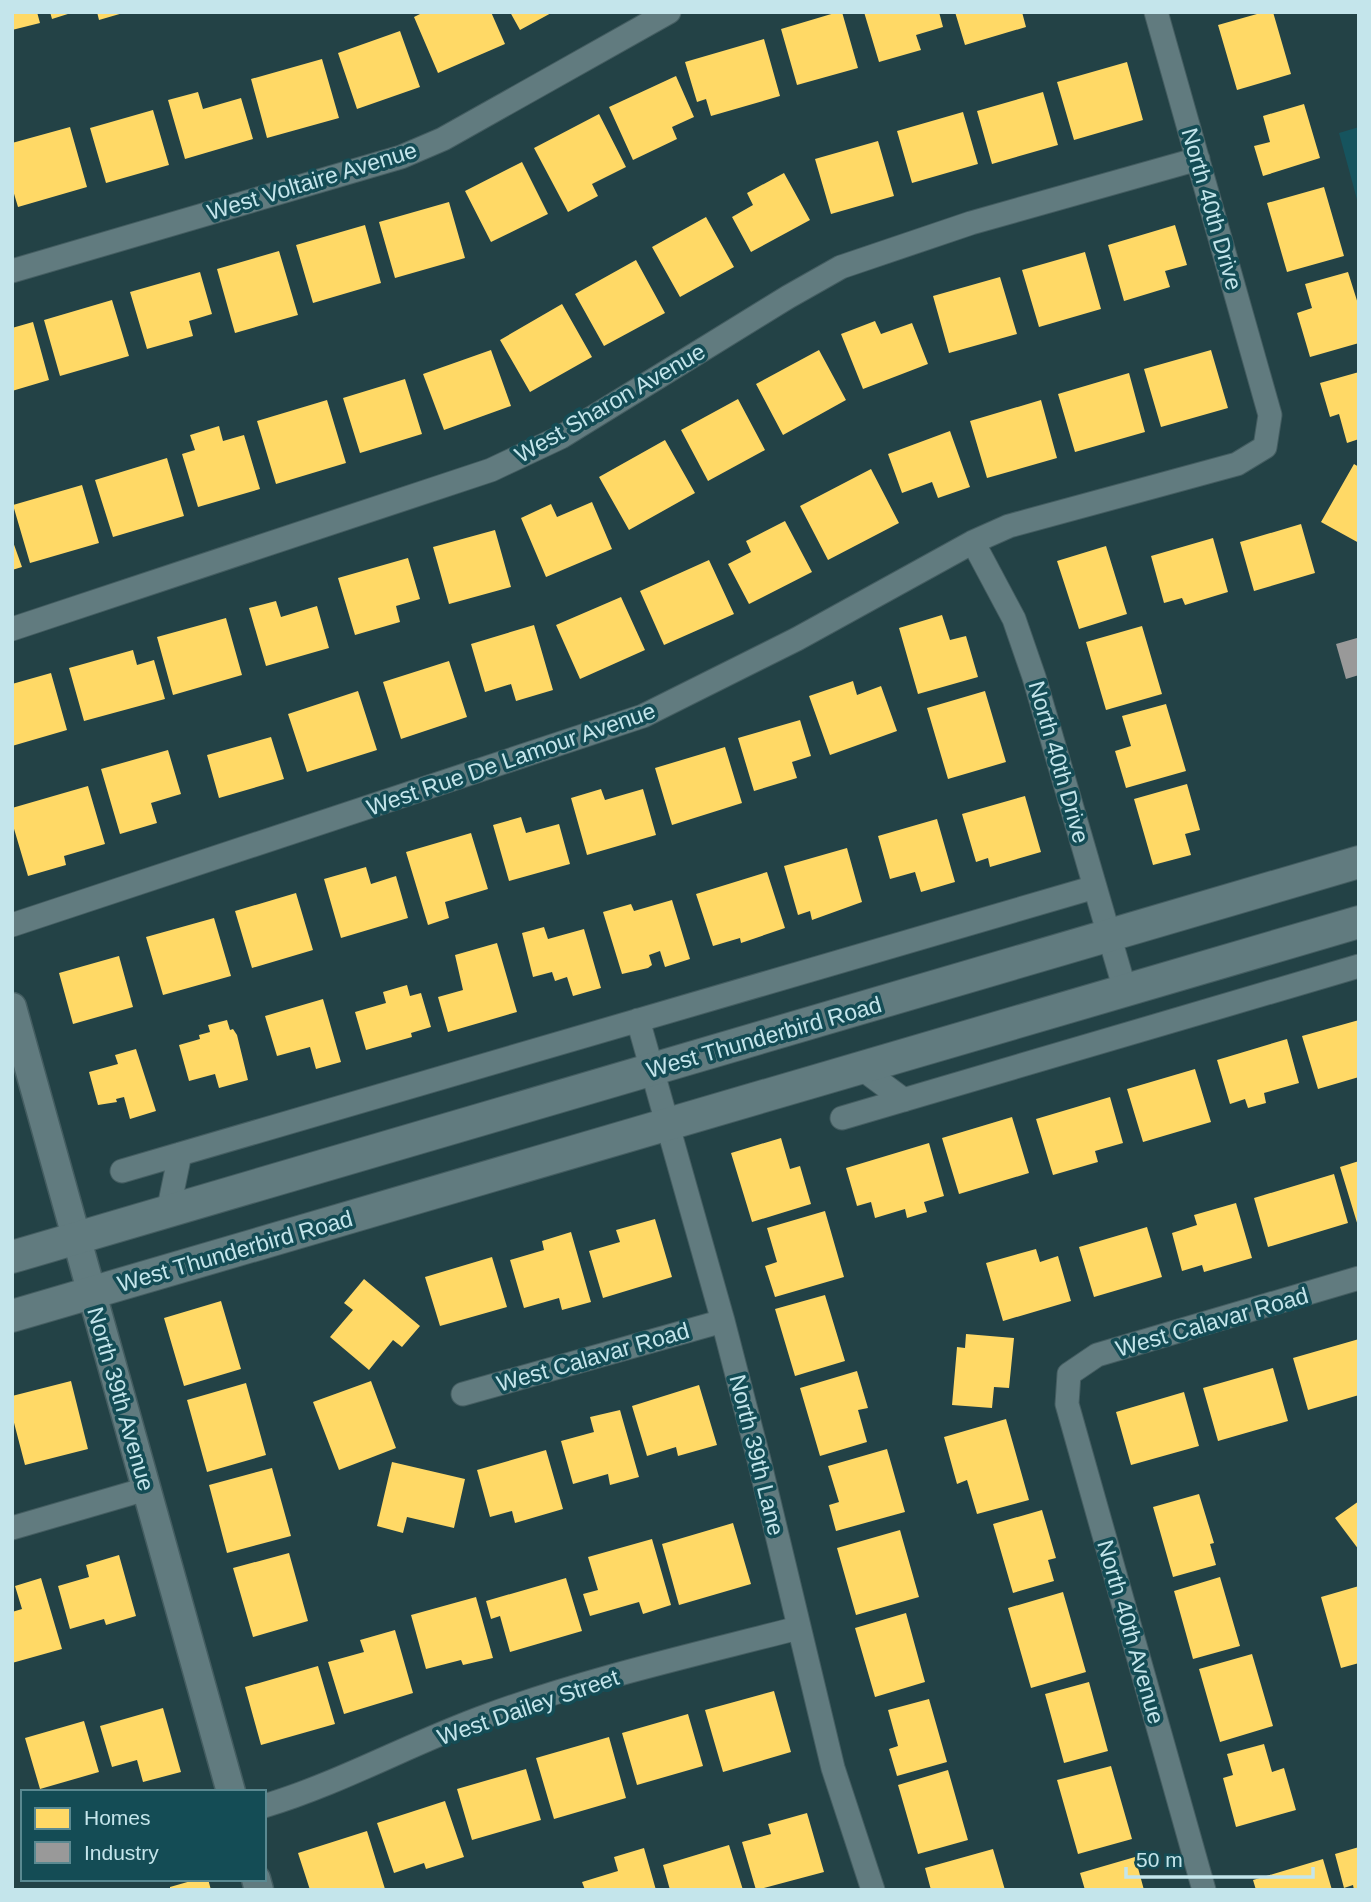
<svg xmlns="http://www.w3.org/2000/svg" width="1371" height="1902" viewBox="0 0 1371 1902" font-family="Helvetica,sans-serif">
<rect width="100%" height="100%" fill="#234246"/>
<path fill="#16545e" d="M1359,127V207L1339,133Z"/>
<path fill="#ffd966" d="M12,12H37L40,23L12,30Z
M50,12H71V13L52,19Z
M97,12H123V13L99,20Z
M424,12H491L505,44L438,73L414,17Z
M510,12H553L520,30Z
M838,12H842L858,68L797,85L781,29Z
M864,12H939L943,27L916,35L921,50L879,62Z
M955,12H1022L1026,27L965,45Z
M1264,12H1273L1291,74L1237,90L1218,25Z
M400,31L420,87L357,109L338,53Z
M764,39L780,96L711,116L706,99L697,102L685,62Z
M322,59L339,118L267,138L251,79Z
M1127,62L1143,120L1074,140L1057,82Z
M676,76L694,117L672,127L677,139L633,160L609,107Z
M198,92L203,109L241,98L253,139L185,159L168,100Z
M1043,92L1058,145L992,164L977,111Z
M1304,104L1320,158L1263,176L1254,146L1270,142L1263,116Z
M153,110L169,165L106,183L90,128Z
M963,112L978,164L912,183L897,131Z
M599,114L626,167L592,184L598,196L568,212L534,148Z
M70,127L87,187L18,207L12,187V143Z
M878,141L894,196L831,214L815,159Z
M522,162L548,214L491,242L465,191Z
M784,173L810,220L751,252L732,217L753,205L747,193Z
M1324,187L1344,256L1287,272L1267,203Z
M449,202L465,258L395,278L379,222Z
M706,217L734,267L680,297L652,247Z
M365,225L381,283L313,303L296,245Z
M1175,225L1187,265L1165,271L1170,287L1124,301L1108,245Z
M279,251L298,315L235,333L217,269Z
M1085,252L1101,309L1039,327L1022,270Z
M636,260L665,313L604,346L575,294Z
M200,272L212,314L189,321L193,336L147,349L130,292Z
M1348,272L1359,307V343L1310,357L1297,313L1312,308L1305,284Z
M1000,277L1017,334L949,353L933,296Z
M112,300L129,356L60,376L44,320Z
M562,304L592,357L530,392L500,340Z
M875,321L881,334L912,323L928,364L863,389L841,334Z
M33,322L49,380L12,391V328Z
M491,350L511,406L444,430L423,374Z
M819,350L846,400L783,435L756,384Z
M1211,350L1228,408L1161,427L1144,369Z
M1359,372V439L1347,443L1339,414L1330,417L1320,383Z
M1129,373L1145,432L1075,452L1058,394Z
M405,379L422,434L360,453L343,398Z
M738,399L765,450L708,481L681,430Z
M327,400L346,463L276,484L257,421Z
M1041,400L1057,458L987,478L970,421Z
M219,426L223,441L244,435L260,489L198,507L182,454L195,450L190,435Z
M950,431L970,487L938,498L932,482L902,493L888,454Z
M665,440L695,493L629,530L599,477Z
M167,458L184,516L113,537L95,480Z
M1354,464L1359,467V543L1321,522Z
M871,469L899,523L828,560L800,506Z
M82,485L99,543L30,563L13,505Z
M592,502L612,549L546,577L521,518L551,504L557,517Z
M785,521L812,572L749,604L728,564L751,552L746,541Z
M1301,524L1315,573L1254,591L1240,542Z
M495,530L511,587L449,604L433,547Z
M1213,538L1228,592L1185,605L1182,598L1164,603L1151,556Z
M12,539L22,567L12,570Z
M1106,546L1127,614L1079,629L1057,561Z
M408,558L420,599L396,606L400,622L355,635L338,578Z
M709,560L734,614L664,645L640,591Z
M621,597L645,650L580,679L556,625Z
M276,601L281,617L317,606L329,648L266,666L249,608Z
M942,615L950,640L966,636L978,677L918,694L899,628Z
M226,618L242,675L173,695L157,637Z
M534,625L553,690L516,701L511,684L485,692L471,644Z
M1142,626L1162,694L1106,710L1086,642Z
M133,650L137,665L154,660L165,699L84,721L69,668Z
M449,661L467,717L401,739L383,682Z
M51,673L67,730L12,746V684Z
M853,681L857,695L881,686L897,731L830,755L809,696Z
M358,691L377,750L307,772L288,714Z
M985,691L1006,762L948,779L927,708Z
M1166,704L1186,771L1126,788L1115,751L1131,746L1122,716Z
M800,720L811,756L792,762L797,778L754,791L738,738Z
M271,737L284,779L219,798L207,755Z
M725,747L742,803L672,825L655,768Z
M168,750L181,794L151,803L157,823L120,834L101,769Z
M1187,784L1200,830L1185,834L1191,855L1153,865L1134,799Z
M88,786L105,844L64,856L66,865L28,876L12,822V808Z
M601,789L605,800L643,789L656,835L587,855L571,798Z
M1025,796L1041,852L990,867L988,858L976,862L962,814Z
M521,817L526,833L559,824L570,864L509,881L493,825Z
M937,819L955,882L921,892L915,872L890,879L878,836Z
M471,833L488,889L445,902L449,918L428,925L406,852Z
M847,848L862,902L812,920L810,911L798,915L784,866Z
M366,867L371,884L396,876L408,918L341,938L324,879Z
M767,872L785,928L741,943L740,938L713,946L696,894Z
M296,893L313,950L252,968L235,911Z
M672,900L690,959L665,967L660,951L649,955L652,965L648,968L622,974L603,912L631,904L634,911Z
M214,918L231,976L163,995L146,937Z
M544,927L548,939L584,929L601,988L573,996L567,977L555,981L552,972L533,977L522,933Z
M497,943L517,1012L448,1032L438,997L463,990L455,955Z
M119,956L133,1007L73,1024L59,973Z
M407,985L410,996L421,993L431,1027L411,1033L412,1037L366,1050L355,1012L386,1003L383,992Z
M323,999L341,1062L316,1069L310,1047L277,1056L265,1016Z
M227,1020L230,1030L233,1029L237,1035L248,1080L219,1088L215,1074L189,1081L179,1045L200,1039L199,1035L210,1032L208,1025Z
M1359,1020V1077L1318,1089L1302,1036Z
M1287,1039L1299,1083L1264,1093L1266,1103L1248,1108L1245,1099L1230,1104L1217,1060Z
M136,1049L156,1111L130,1119L124,1097L116,1099L117,1102L98,1105L89,1072L118,1064L115,1055Z
M1195,1069L1211,1122L1143,1142L1127,1089Z
M1110,1097L1123,1143L1095,1151L1098,1162L1053,1175L1036,1119Z
M1012,1117L1029,1173L959,1194L942,1138Z
M781,1138L790,1169L800,1166L811,1204L752,1222L731,1153Z
M929,1143L944,1196L924,1202L927,1212L907,1218L905,1209L875,1218L871,1202L857,1206L846,1168Z
M1359,1161V1226H1358L1340,1167Z
M1334,1174L1348,1223L1268,1247L1254,1198Z
M1236,1203L1252,1258L1204,1272L1202,1265L1182,1271L1172,1233L1197,1225L1194,1215Z
M825,1211L844,1277L775,1297L765,1266L777,1262L767,1228Z
M655,1219L672,1277L603,1298L589,1251L620,1242L616,1230Z
M1147,1227L1162,1277L1094,1297L1079,1247Z
M571,1232L591,1302L562,1310L559,1298L524,1308L510,1260L544,1250L542,1241Z
M1036,1249L1040,1262L1058,1256L1071,1301L1003,1321L986,1263Z
M492,1257L507,1307L440,1326L425,1277Z
M364,1279L420,1326L402,1347L393,1340L369,1370L330,1337L353,1310L344,1303Z
M825,1295L845,1361L795,1376L775,1309Z
M221,1301L241,1369L184,1386L164,1318Z
M966,1334L1014,1338L1009,1388L994,1387L992,1408L952,1405L957,1347L965,1348Z
M1359,1339V1395L1308,1410L1293,1358Z
M1273,1368L1288,1421L1218,1441L1203,1388Z
M857,1371L868,1408L858,1410L867,1442L820,1456L800,1388Z
M71,1381L88,1449L25,1465L12,1415V1396Z
M371,1381L396,1448L339,1470L313,1402Z
M246,1383L266,1455L207,1472L187,1400Z
M699,1385L717,1445L678,1456L676,1447L647,1456L632,1406Z
M1184,1392L1199,1446L1131,1465L1116,1412Z
M620,1410L639,1477L610,1485L608,1474L573,1484L561,1441L594,1432L590,1417Z
M1006,1419L1029,1500L977,1514L967,1480L957,1484L944,1437Z
M887,1449L905,1512L836,1531L829,1505L839,1502L828,1466Z
M546,1450L563,1509L515,1523L512,1511L490,1517L477,1470Z
M392,1462L465,1479L454,1528L407,1517L403,1533L377,1526Z
M272,1468L291,1536L227,1553L209,1485Z
M1199,1494L1214,1543L1210,1544L1216,1565L1173,1577L1153,1507Z
M1359,1501V1550L1335,1518Z
M1042,1510L1056,1558L1048,1560L1054,1581L1013,1593L993,1524Z
M733,1523L751,1584L679,1605L662,1544Z
M900,1530L919,1597L856,1615L837,1548Z
M652,1539L671,1605L643,1614L639,1602L590,1616L583,1594L598,1590L588,1557Z
M289,1553L308,1621L253,1637L233,1568Z
M119,1555L136,1616L106,1625L104,1619L70,1629L58,1586L89,1577L86,1565Z
M1220,1577L1240,1646L1193,1659L1174,1591Z
M41,1578L62,1649L12,1663V1612L22,1609L15,1586Z
M566,1578L582,1631L510,1652L500,1616L491,1619L486,1601Z
M1359,1586V1663L1341,1668L1321,1597Z
M1063,1592L1086,1672L1031,1688L1008,1608Z
M476,1597L493,1658L463,1665L461,1660L426,1669L411,1615Z
M906,1613L925,1682L875,1697L855,1628Z
M395,1630L413,1693L344,1714L328,1662L364,1652L360,1640Z
M1252,1654L1273,1726L1220,1742L1199,1669Z
M318,1666L335,1724L261,1745L245,1687Z
M1089,1682L1108,1751L1064,1763L1045,1694Z
M774,1691L791,1752L723,1772L705,1710Z
M929,1699L947,1762L897,1776L889,1749L898,1746L888,1710Z
M163,1708L181,1772L143,1782L137,1760L112,1767L100,1726Z
M688,1714L703,1766L637,1785L622,1733Z
M84,1721L99,1772L40,1789L25,1738Z
M609,1737L626,1798L554,1819L536,1758Z
M1264,1744L1272,1772L1284,1768L1296,1810L1236,1827L1223,1778L1233,1775L1227,1754Z
M1111,1766L1132,1839L1078,1854L1057,1780Z
M526,1769L541,1820L472,1840L457,1789Z
M948,1770L968,1840L918,1854L898,1785Z
M445,1801L464,1857L426,1869L424,1863L394,1873L377,1823Z
M807,1813L824,1872L756,1890L742,1842L771,1834L768,1824Z
M367,1831L385,1889L310,1890L298,1853Z
M729,1845L743,1890H670L663,1865Z
M1359,1847V1890H1354L1353,1885L1344,1888L1335,1854Z
M644,1848L656,1890H585L582,1882L618,1871L614,1857Z
M993,1849L1005,1890H931L925,1868Z
M1135,1857L1144,1890H1085L1080,1873Z
M1323,1859L1332,1890H1256L1253,1880Z
M198,1879H208L211,1890H170V1887Z"/>
<path fill="#999" d="M1357,638L1359,675L1346,679L1336,644Z"/>
<g fill="none" stroke-linecap="round" stroke-linejoin="round">
<g stroke="#445d61" stroke-width="25">
<path id="minor" d="M12,271L401,157L443,139L669,12
M973,542L1014,619L1034,677L1125,990
M12,629L491,470L561,437L788,297L841,267L971,223L1198,159
M12,925L643,716L797,639L973,542L1009,526L1237,464L1265,447L1270,415L1156,12
M638,1020L723,1321L759,1460L833,1768L873,1890
M861,1068L904,1100
M842,1118L1359,966
M122,1171L1095,887
M168,1212L180,1154
M463,1394L723,1321
M12,1528L146,1489
M264,1806C341,1783 411,1743 486,1716C587,1679 694,1655 798,1628
M1204,1890L1067,1404L1069,1374L1097,1355L1359,1278"/>
</g>
<g stroke="#445d61" stroke-width="31">
<path id="tertiary" d="M12,1007L231,1792
M256,1879L259,1890"/>
</g>
<g stroke="#445d61" stroke-width="34">
<path id="secondary" d="M12,1257L1359,862
M12,1316L1359,922"/>
</g>
<use href="#minor" stroke="#617b7f" stroke-width="23"/>
<use href="#tertiary" stroke="#617b7f" stroke-width="28"/>
<use href="#secondary" stroke="#617b7f" stroke-width="32"/>
</g>
<g text-anchor="middle" dominant-baseline="central" stroke-width="7" stroke-linejoin="round" paint-order="stroke">
<g font-size="23" fill="#c4e5eb" stroke="#144c55">
<text transform="translate(312 181) rotate(-17)">West Voltaire Avenue</text>
<text transform="translate(1212 209) rotate(74)">North 40th Drive</text>
<text transform="translate(610 403) rotate(-30)">West Sharon Avenue</text>
<text transform="translate(511 759) rotate(-19)">West Rue De Lamour Avenue</text>
<text transform="translate(1059 762) rotate(74)">North 40th Drive</text>
<text transform="translate(764 1037) rotate(-16)">West Thunderbird Road</text>
<text transform="translate(235 1251) rotate(-16)">West Thunderbird Road</text>
<text transform="translate(1212 1322) rotate(-16)">West Calavar Road</text>
<text transform="translate(593 1357) rotate(-16)">West Calavar Road</text>
<text transform="translate(121 1399) rotate(74)">North 39th Avenue</text>
<text transform="translate(757 1455) rotate(76)">North 39th Lane</text>
<text transform="translate(1131 1632) rotate(74)">North 40th Avenue</text>
<text transform="translate(528 1707) rotate(-19)">West Dailey Street</text>
</g>
</g>
<rect width="1371" height="1902" fill="none" stroke="#c4e5eb" stroke-width="28"/>
<rect x="21" y="1790" width="245" height="91" fill="#144c55" stroke="#5a8991" stroke-width="2"/>
<rect x="35" y="1808" width="35" height="21" fill="#ffd966" stroke="#5a8991" stroke-width="2"/>
<text x="84" y="1825" font-size="21" fill="#c4e5eb">Homes</text>
<rect x="35" y="1842" width="35" height="21" fill="#999999" stroke="#5a8991" stroke-width="2"/>
<text x="84" y="1860" font-size="21" fill="#c4e5eb">Industry</text>
<path d="M1126 1867v10h187v-10" fill="none" stroke="#c4e5eb" stroke-width="3.5"/>
<text x="1136" y="1867" font-size="21" fill="#c4e5eb" stroke="#144c55" stroke-width="5" paint-order="stroke">50 m</text>
</svg>
